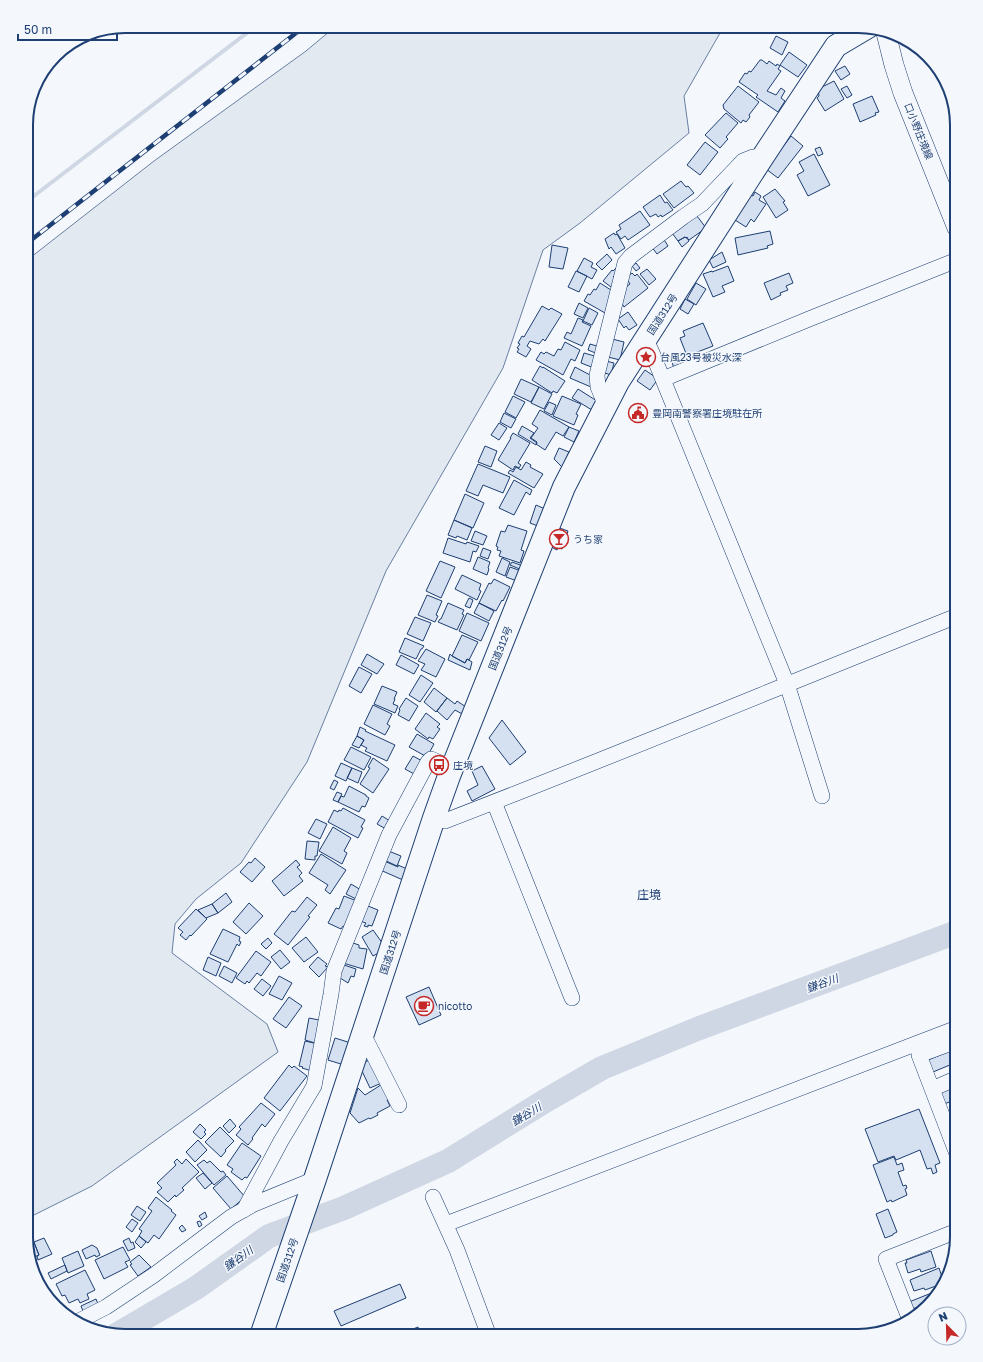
<svg xmlns="http://www.w3.org/2000/svg" width="983" height="1362" viewBox="0 0 983 1362" font-family="'Golos Text','Noto Sans JP',sans-serif">
<rect width="100%" height="100%" fill="#f4f7fb"/>
<path fill="#e3e9f0" stroke="#687fa3" d="M336,26H724L684,96L689,133L580,223L543,250L503,368L386,571L307,762L241,863L196,899L175,924L172,953L267,1024L278,1052L92,1186L26,1219V261L154,161L306,51Z"/>
<g fill="none" stroke-linecap="round" stroke-linejoin="round">
<path stroke="#cfd7e4" stroke-width="4" d="M26,202L256,26"/>
<path stroke="#cfd7e4" stroke-width="24" d="M116,1335L196,1288L269,1236L344,1208L448,1161L545,1101L602,1068L697,1029L957,932"/>
</g>
<path fill="#d5e0f0" stroke="#1d3f73" d="M776,36L788,42L782,55L770,48Z
M789,52L807,65L798,77L780,65Z
M760,60H762L767,64L769,61L776,66L777,64L780,66L778,69L781,71L767,91L776,95L781,88L785,91L781,98L785,101L778,112L756,97L758,95L739,82L745,73L747,74L749,71L751,72Z
M845,66L850,74L841,80L835,71Z
M834,81L844,99L825,111L817,98L819,96L818,89Z
M738,86L759,102L749,115L750,117L746,122L743,120L741,123L724,109L723,105Z
M847,86L852,95L847,98L841,89Z
M872,96L879,112L875,113L876,115L860,122L853,104Z
M726,113L738,123L726,137L728,139L720,148L705,135Z
M791,136L803,146L778,178L766,169Z
M705,142L718,152L700,175L687,165Z
M820,147L823,154L818,156L815,149Z
M814,154L830,185L808,196L797,175L804,171L799,162Z
M681,181L686,187L688,186L694,193L674,208L663,194Z
M775,189L785,201L783,202L788,210L776,218L763,197Z
M755,192L761,196L759,200L766,204L754,222L751,219L746,227L735,220L751,195L753,196Z
M660,195L665,203L667,202L673,210L662,217L661,215L658,217L656,214L650,217L643,207Z
M640,211L650,225L628,240L625,236L621,239L616,232L621,229L619,225Z
M697,216L706,228L689,240L685,237L678,241L672,233Z
M770,231L773,244L767,246L768,248L738,255L735,238Z
M614,233L615,235L617,234L625,248L616,254L611,247L609,249L605,239Z
M685,237L686,238L687,237L689,241L682,247L678,241Z
M663,238L668,246L657,254L651,246Z
M552,245L568,248L563,269L549,267Z
M722,252L726,262L713,268L709,260Z
M607,254L612,260L602,270L596,264Z
M584,258L593,263L591,267L597,270L592,279L577,271Z
M636,263L640,268L636,271L632,266Z
M728,266L734,281L722,286L725,292L713,297L703,274L712,271V272Z
M616,268L619,271L613,277L617,280L611,287L603,281L612,270L613,271Z
M647,269L656,279L649,285L640,274Z
M576,271L587,276L579,292L568,287Z
M632,273L635,276L637,274L648,288L624,307L620,300L622,290L630,284L626,278Z
M789,273L793,283L786,286L788,290L780,293L781,295L771,300L764,283Z
M600,283L614,292L612,301L605,313L584,301L588,294L590,295L594,289L596,290Z
M696,283L706,289L696,305L687,299Z
M685,299L694,304L688,314L680,309Z
M579,303L588,308L583,318L574,314Z
M542,306L549,310L551,308L562,314L545,341L543,339L539,344L530,341L527,346L531,349L526,357L517,352L519,349L517,348L520,344L518,343L522,336L524,337Z
M589,308L598,313L592,325L583,321Z
M628,312L637,325L629,330L626,326L624,328L618,319Z
M578,318L583,320L582,322L591,326L582,346L564,338L567,332L571,334Z
M703,323L713,346L687,356L680,338L685,336L683,331Z
M612,339L624,342L620,360L608,357Z
M565,342L580,350L575,361L571,359L563,375L536,360L541,352L544,354L546,352L554,356L558,349L561,350Z
M590,344L600,347L598,354L588,350Z
M584,353L598,357L594,368L581,363Z
M681,353L685,363L674,368L670,357Z
M606,361L614,363L611,375L602,372Z
M540,366L543,368V367L565,381L557,393L553,391L552,393L532,380Z
M575,367L590,375L591,387L570,378Z
M645,370L658,379L650,390L637,381Z
M521,379L539,387L531,402L514,394Z
M539,387L552,394L544,409L531,403Z
M578,389L597,401L592,410L572,398Z
M513,396L525,402L516,418L505,412Z
M562,396L581,404L576,414L578,415L574,425L553,416Z
M549,402L556,405L552,415L544,411Z
M540,410L569,427L563,436L556,432L545,450L536,444L537,442L531,438L538,428L532,424Z
M504,413L516,419L511,428L500,422Z
M499,423L507,428L499,440L491,435Z
M522,426L534,433L530,438L537,443L536,445L518,434Z
M569,427L579,431L574,442L564,437Z
M513,433L530,443L518,463L521,465L519,468L515,466L513,470L498,460L511,438H510Z
M485,446L497,451L491,467L478,462Z
M559,448L569,452L562,467L554,459Z
M526,462L531,465L530,467L543,474L534,488L508,473L510,470L513,472L516,467L521,470Z
M478,464L510,477L503,493L483,485L478,496L466,491Z
M514,480L532,490L530,495L526,492L514,515L499,508Z
M465,494L484,503L473,528L454,520Z
M536,505L545,509L538,526L530,523Z
M454,520L472,528L467,540L457,536L456,538L448,535Z
M508,525L527,531L521,550L524,551L520,563L499,556L501,551L497,550L498,547L496,546L501,531L505,532Z
M557,527L568,531L562,549L558,547L557,550L549,546Z
M475,531L487,536L483,545L471,541Z
M448,538L466,544L467,542L479,546L476,552L473,551L470,562L443,553Z
M483,548L491,551L488,559L480,556Z
M478,557L490,562L488,568L489,569L487,575L473,569Z
M502,558L510,562L505,576L496,572Z
M440,561L455,567L441,598L426,591Z
M512,562L523,566L522,570L510,565Z
M510,567L521,571L517,581L506,577Z
M462,575L481,584L479,590L481,591L477,600L455,589Z
M494,579L510,587L503,601L502,600L496,611L479,603L489,583L491,584Z
M427,595L442,601L436,615L438,616L435,622L418,615Z
M469,598L473,600L470,608L465,606Z
M448,603L464,610L462,614L464,615L457,630L438,622L440,619H441Z
M479,603L494,611L489,621L474,613Z
M467,613L489,623L481,641L459,631Z
M415,617L431,623L423,641L407,634Z
M462,635L478,642L469,660L467,659L465,663L452,656Z
M405,638L424,646L422,649H421L416,659L399,652Z
M426,649L445,659L436,677L421,670L425,664L418,661Z
M367,654L384,664L377,674L361,665Z
M450,654L452,656L465,663L467,659L472,662L470,670L448,660Z
M401,655L419,665L414,674L396,665Z
M359,667L372,674L361,693L349,686Z
M421,675L433,683L420,702L409,695Z
M382,686L397,692L394,699H395L393,704L398,706L395,713L374,704Z
M434,688L447,698L436,712L424,702Z
M406,698L418,706L409,721L398,715L400,710L399,709Z
M447,698L455,704L457,701L466,707L464,715L455,710L447,720L437,711Z
M373,705L392,714L387,724L390,726L385,735L364,724Z
M426,713L440,724L437,727L440,729L433,739L429,737L428,739L415,729Z
M502,720L526,752L510,765L489,738Z
M360,727L366,730L365,731L395,745L387,761L365,751L367,748L361,745L364,740L357,736Z
M417,734L434,744L427,757L409,747Z
M357,736L364,740L359,748L352,745Z
M351,747L371,757L364,770L344,760Z
M413,756L424,762L416,775L405,769Z
M373,758L389,769L373,793L360,784L370,768L368,767Z
M341,763L352,768L346,781L335,776Z
M482,766L495,789L472,801L467,791L478,785L472,771Z
M352,768L362,772L358,783L347,778Z
M334,780L338,782L334,790L330,788Z
M349,786L366,795V796L369,798L365,807L362,806L359,812L338,802L341,796L344,797Z
M337,792L342,794L338,802L333,800Z
M343,808L365,820L361,827L363,828L358,838L328,822L334,810L338,812L339,810L341,811Z
M382,816L390,821L386,829L377,824Z
M316,819L327,824L320,839L308,833Z
M333,827L351,838L344,851L347,853L342,864L319,851Z
M307,841L319,842L317,856H315V860L305,859Z
M386,850L401,856L397,866L382,859Z
M321,854L346,870L330,894L325,890L328,885L309,873Z
M255,858L265,867L252,882L240,872L249,862L251,863Z
M296,860L300,865L297,867L302,873L299,876L303,881L284,896L272,881Z
M382,860L398,867V865L407,869L403,880L378,869Z
M351,884L361,890L356,899L346,894Z
M226,893L232,902L218,913L212,904Z
M344,896L357,901L346,927L343,926L341,929L328,923L336,908L339,909Z
M307,897L317,905L308,916L310,917L288,945L274,934L292,911L295,912Z
M249,903L263,916L246,934L233,922Z
M212,904L218,913L206,918L198,910Z
M368,906L378,910L372,926L368,925V927L364,926L366,923L360,921Z
M196,909L207,919L191,936L190,935L186,940L180,935L183,932L178,928Z
M223,929L240,937L239,941L241,942L239,946L237,944L228,962L210,954Z
M373,930L383,944L382,951L373,956L362,937Z
M306,937L318,952L304,962L292,948Z
M268,938L272,943L266,949L261,944Z
M353,943L359,945V948L367,949L363,969L343,963L348,945L352,946Z
M280,950L290,962L281,969L271,957Z
M256,951L271,962L261,976L257,973L249,983L247,981L245,984L236,978Z
M208,957L221,963L216,976L203,970Z
M318,957L327,964L325,966L328,967L319,977L309,967Z
M341,964L356,969L354,977L351,976L348,983L337,976Z
M224,966L237,973L232,983L219,976Z
M279,976L292,983L282,1000L269,994Z
M262,979L271,986L263,996L254,989Z
M429,987L441,1015L419,1025L406,997Z
M289,997L302,1006L286,1028L273,1019Z
M309,1018L319,1020L315,1043L305,1040Z
M335,1038L351,1043L344,1065L328,1060Z
M305,1041L318,1044L312,1071L302,1068L303,1067L299,1066Z
M957,1048V1062L933,1072L928,1060Z
M374,1058L384,1082L370,1088L362,1071L365,1062Z
M289,1065L292,1068L294,1066L307,1076L280,1111L264,1098Z
M384,1083L391,1098L387,1100L390,1106L377,1113L378,1115L370,1119L369,1118L359,1123L350,1113L358,1088L365,1095Z
M957,1085V1099L944,1104L940,1092Z
M261,1103L275,1114L265,1127L262,1124L252,1138L253,1139L248,1145L236,1135L241,1129L239,1127Z
M919,1109L940,1163L935,1165L937,1172L933,1174L931,1168L927,1169L920,1150L896,1160L894,1156L878,1162L865,1129Z
M230,1119L236,1126L229,1133L223,1126Z
M957,1121V1135L952,1123Z
M200,1124L206,1130L204,1132L206,1134L201,1139L193,1132Z
M220,1127L234,1141L225,1150L226,1151L221,1157L205,1142Z
M198,1140L207,1150L195,1162L186,1152Z
M242,1143L261,1156L247,1178L245,1177L242,1180L231,1172L233,1169L227,1165Z
M894,1157L897,1165L902,1163L904,1170L898,1172L903,1186L906,1185L907,1188L905,1189L907,1195L892,1202L891,1200L887,1202L873,1165Z
M177,1159L182,1164L186,1159L199,1172L182,1188L184,1190L176,1197L175,1195L168,1202L157,1192L162,1188L157,1183L176,1165L174,1162Z
M204,1160L207,1163L210,1161L221,1172L223,1171L226,1175L214,1185L197,1165Z
M203,1173L212,1183L205,1189L196,1178Z
M227,1176L245,1197L231,1209L213,1188Z
M156,1197L172,1210L171,1211L176,1215L159,1239L154,1235L148,1243L139,1236L142,1231L139,1229L152,1211L148,1208Z
M137,1206L146,1212L140,1221L131,1215Z
M888,1209L897,1232L893,1234V1235L885,1238L876,1214Z
M205,1212L207,1217L202,1220L199,1216Z
M132,1219L138,1223L132,1232L126,1227Z
M200,1221L202,1225L199,1227L197,1222Z
M182,1225L186,1230L182,1232L179,1228Z
M30,1233L39,1255L32,1258L26,1237V1235Z
M139,1236L146,1242L141,1248L135,1242Z
M44,1238L52,1254L38,1260L37,1256L39,1255L34,1242Z
M129,1238L131,1243L133,1242L135,1248L128,1251L123,1241Z
M92,1245L97,1248L100,1255L96,1257L95,1255L86,1259L82,1250Z
M123,1247L130,1260L125,1262L128,1267L104,1279L95,1260Z
M78,1251L84,1266L68,1273L62,1258Z
M931,1251L936,1267L921,1272L920,1269L908,1273L905,1263H907L906,1260Z
M139,1255L151,1267L138,1276L130,1265L132,1264L130,1262Z
M65,1265L67,1271L51,1279L48,1273Z
M939,1268L944,1283L925,1290L924,1288L914,1291L910,1280Z
M85,1270L95,1290L87,1294L89,1299L80,1303L78,1299L69,1303L65,1295L62,1296L56,1284Z
M400,1284L406,1298L341,1326L334,1311Z
M939,1290L919,1311L918,1307L912,1309L909,1302Z
M96,1299L98,1304L83,1311L81,1306Z
M418,1327L422,1336H396L399,1335L398,1333L403,1332V1333Z"/>
<g fill="none" stroke-linecap="round" stroke-linejoin="round">
<g stroke="#1d3f73" stroke-width="16">
<path id="minor" d="M643,343L649,346L653,355L787,684L822,796
M663,379L809,319L957,260
M606,406L598,387L597,375L625,263L631,256L683,217L702,204L743,161L753,157L762,158
M494,802L572,998
M434,818L445,821C617,755 786,684 957,616
M363,1034L399,1105
M932,1089L957,1078
M957,1154L919,1055L957,1041
M433,1197L457,1250L489,1336
M244,1210L281,1141L314,1086L331,994L334,971L389,835L428,762L431,759L452,768
M446,1224L957,1028
M910,1320L886,1259L957,1231
M75,1323L106,1307L154,1275L231,1217L254,1204L315,1179"/>
</g>
<g stroke="#1d3f73" stroke-width="20">
<path id="major" d="M886,33L894,65L903,93L957,228"/>
</g>
<g stroke="#1d3f73" stroke-width="24">
<path id="highway" d="M261,1336L315,1179L434,818L449,776L564,487L618,382L762,158L836,46L868,27"/>
</g>
<use href="#minor" stroke="#f4f7fb" stroke-width="15"/>
<use href="#major" stroke="#f4f7fb" stroke-width="19"/>
<use href="#highway" stroke="#f4f7fb" stroke-width="22"/>
<g stroke="#1d3f73" stroke-width="4.5">
<path id="rail" d="M26,244L305,26"/>
</g>
<use href="#rail" stroke="#f4f7fb" stroke-width="3" stroke-dasharray="9" stroke-linecap="butt"/>
</g>
<defs>
<g id="sight-ring" transform="scale(1)"><circle r="9.5" fill="#f4f7fb" stroke="#c62828" stroke-width="1.5"/><path d="M0-6L1.8-2.2L6-1.7L2.9 1.2L3.7 5.4L0 3.3L-3.7 5.4L-2.9 1.2L-6-1.7L-1.8-2.2Z" fill="#c62828"/></g>
<g id="civic-ring" transform="scale(1)"><circle r="9.5" fill="#f4f7fb" stroke="#c62828" stroke-width="1.5"/><path d="M-.6-6.5H3V-4.5H.6V-3L4-1V1h2V6H-6V1h2V-1L-.6-3ZM-1.2 2.5V6h2.4V2.5Z" fill="#c62828"/></g>
<g id="bar-ring" transform="scale(1)"><circle r="9.5" fill="#f4f7fb" stroke="#c62828" stroke-width="1.5"/><path d="M-6-5H6L.8 .8V4.5H3.5V6h-7V4.5H-.8V.8Z" fill="#c62828"/></g>
<g id="bus-ring" transform="scale(1)"><circle r="9.5" fill="#f4f7fb" stroke="#c62828" stroke-width="1.5"/><path d="M-5-6H5V4H4V6H2V4H-2V6H-4V4H-5ZM-3.5-4V0h7V-4ZM-3.5 1.2v1.5H-2V1.2ZM2 1.2v1.5H3.5V1.2Z" fill="#c62828"/></g>
<g id="cafe-ring" transform="scale(1)"><circle r="9.5" fill="#f4f7fb" stroke="#c62828" stroke-width="1.5"/><path d="M-5.5-4.5H6V0H3Q3 3.5 0 3.5H-2.5Q-5.5 3.5-5.5 0ZM3-3.2v2h1.7v-2ZM-6 4.5H4V6H-6Z" fill="#c62828"/></g>
</defs>
<g fill-rule="evenodd">
<use href="#sight-ring" x="646" y="357"/>
<use href="#civic-ring" x="638" y="413"/>
<use href="#bar-ring" x="559" y="539"/>
<use href="#bus-ring" x="439" y="765"/>
<use href="#cafe-ring" x="424" y="1006"/>
</g>
<g text-anchor="middle" dominant-baseline="central" stroke-width="3" stroke-linejoin="round" paint-order="stroke">
<g font-size="10" fill="#1d3f73" stroke="#f4f7fb">
<text transform="translate(919 131) rotate(68)">口小野庄境線</text>
<text transform="translate(662 314) rotate(-57)">国道312号</text>
<text transform="translate(500 648) rotate(-68)">国道312号</text>
<text transform="translate(390 952) rotate(-72)">国道312号</text>
<text transform="translate(287 1260) rotate(-71)">国道312号</text>
</g>
<g font-size="10" fill="#1d3f73" stroke="#f4f7fb" text-anchor="start">
<text x="660" y="357">台風23号被災水深</text>
<text x="652" y="413">豊岡南警察署庄境駐在所</text>
<text x="573" y="539">うち家</text>
<text x="453" y="765">庄境</text>
<text x="438" y="1006">nicotto</text>
</g>
<g font-size="11" font-style="italic" fill="#1d3f73" stroke="#f4f7fb">
<text transform="translate(822 983) rotate(-20)">鎌谷川</text>
<text transform="translate(526 1114) rotate(-31)">鎌谷川</text>
<text transform="translate(238 1258) rotate(-36)">鎌谷川</text>
</g>
<g font-size="12" fill="#1d3f73" stroke="#f4f7fb">
<text x="649" y="894">庄境</text>
</g>
</g>
<path d="M0 0H983V1362H0ZM125 33H858A92 92 0 0 1 950 125V1237A92 92 0 0 1 858 1329H125A92 92 0 0 1 33 1237V125A92 92 0 0 1 125 33Z" fill="#f4f7fb" fill-rule="evenodd"/>
<path fill="none" stroke="#1d3f73" stroke-width="2" d="M125 33H858A92 92 0 0 1 950 125V1237A92 92 0 0 1 858 1329H125A92 92 0 0 1 33 1237V125A92 92 0 0 1 125 33Z"/>
<g transform="translate(947 1326) rotate(337)"><circle r="19" fill="#f4f7fb" stroke="#9eadc5"/>
<path d="M0-3L7 15L0 10L-7 15Z" fill="#c62828"/>
<text y="-6" font-size="11" font-weight="bold" text-anchor="middle" fill="#1d3f73">N</text>
</g>
<path d="M18 34v6h99v-6" fill="none" stroke="#1d3f73" stroke-width="2"/>
<text x="24" y="34" font-size="12" fill="#1d3f73" stroke="#f4f7fb" stroke-width="3" paint-order="stroke">50 m</text>
</svg>
